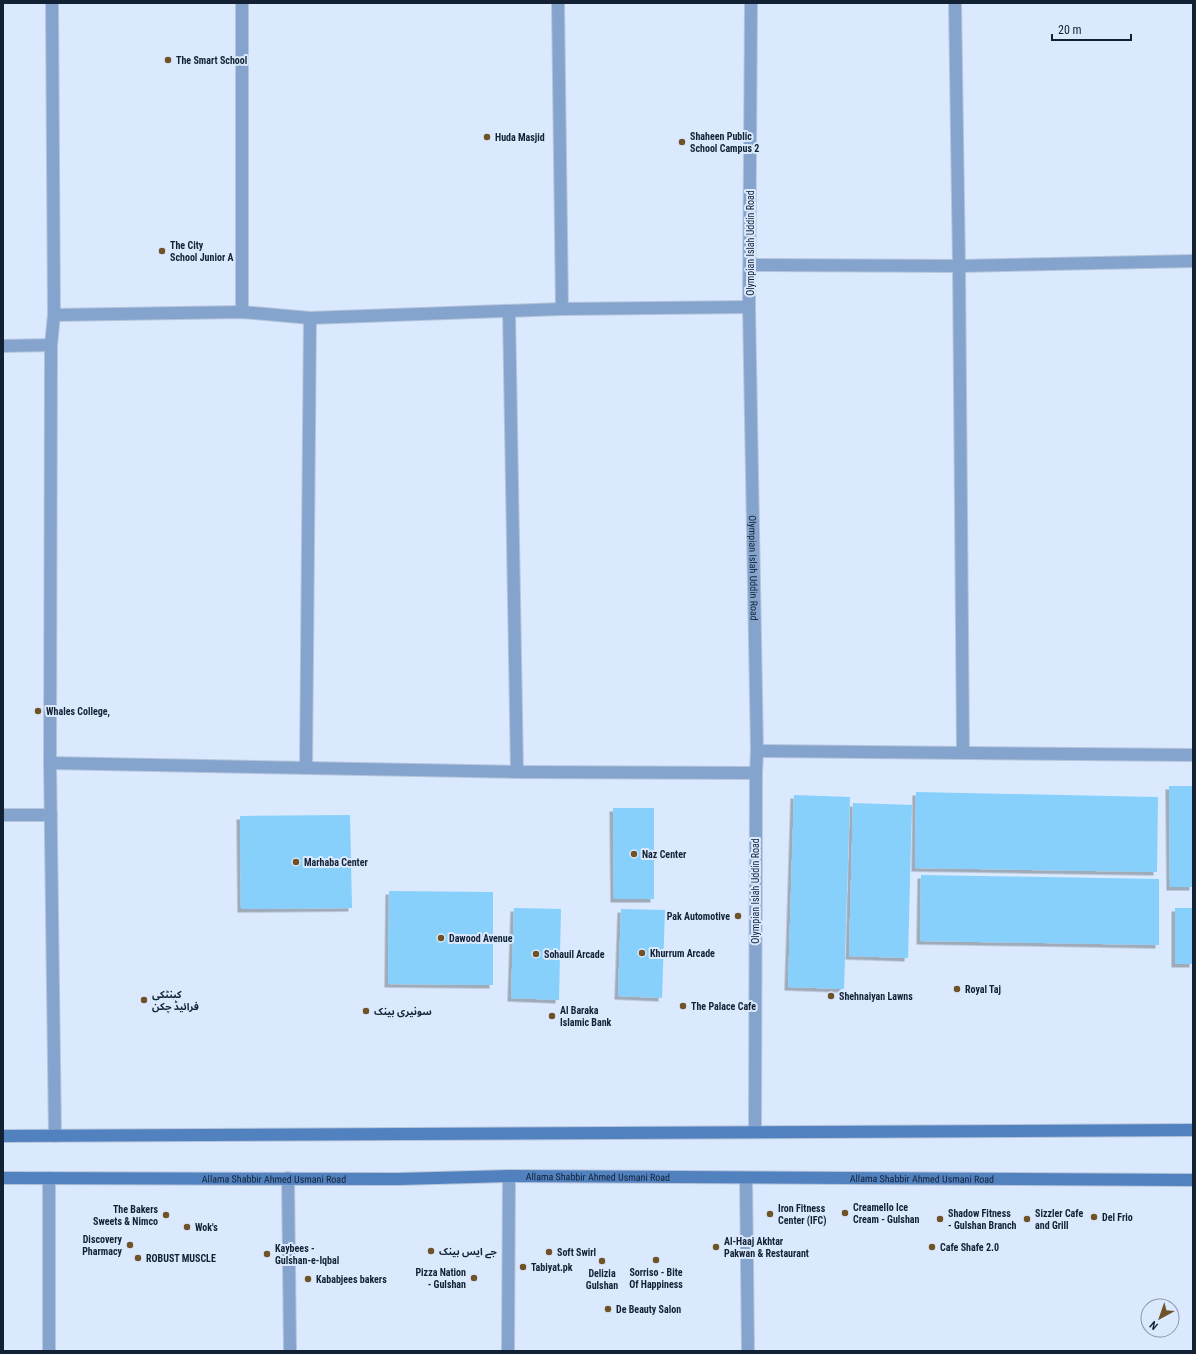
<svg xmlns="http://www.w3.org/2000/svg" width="1196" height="1354" viewBox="0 0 1196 1354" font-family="'Roboto Condensed','Noto Sans Arabic',sans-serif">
<defs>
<filter id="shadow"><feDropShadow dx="-3.5" dy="3.5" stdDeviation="0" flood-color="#0004"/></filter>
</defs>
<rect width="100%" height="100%" fill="#dae9fe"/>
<path fill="#87d0fc" filter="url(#shadow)" d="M1169,786H1193V887H1170Z
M916,792L1158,797L1157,872L915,868Z
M794,795L850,797L844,989L788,987Z
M853,803L912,805L908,958L849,956Z
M613,808H654V899H614Z
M350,815L352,908L241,909L240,816Z
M921,875L1159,879V945L920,941Z
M389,891L493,892V985L388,984Z
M514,908L561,909L559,1000L511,998Z
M1175,908H1193V964H1175Z
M621,909L665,910L662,998L618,996Z"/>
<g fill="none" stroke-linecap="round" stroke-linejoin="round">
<g stroke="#b6c5da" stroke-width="14">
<g id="street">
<path d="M52,3L54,315L51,345L50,763L55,1136"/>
<path d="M242,3V312"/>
<path d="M558,3L562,309"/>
<path id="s1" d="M751,3L749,307L757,751L756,773L755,1132"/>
<path d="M955,3L959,266L963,752"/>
<path d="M750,265L959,266L1193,261"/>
<path d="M509,311L517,772"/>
<path d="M54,315L242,312L310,318L562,309L749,307"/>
<path d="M3,346L51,345"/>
<path d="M757,751L1193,755"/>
<path d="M50,763L517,772L756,773"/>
<path d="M306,768L310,318"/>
<path d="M3,815H51"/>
<path d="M288,1178L290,1351"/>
<path d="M746,1178L748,1351"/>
<path d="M49,1351V1178"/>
<path d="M508,1351L509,1176"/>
</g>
</g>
<g stroke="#b6c5da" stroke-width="14">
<g id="secondary">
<path d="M3,1136L1193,1130"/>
<path id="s2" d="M3,1178L398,1179L509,1176L1193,1180"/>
</g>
</g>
<use href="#street" stroke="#84a4ce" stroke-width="12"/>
<use href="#secondary" stroke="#5281bf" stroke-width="12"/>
</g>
<g fill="#6f5226" stroke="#dae9fe" stroke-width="1.5">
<circle cx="168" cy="60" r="4"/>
<circle cx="487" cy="137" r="4"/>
<circle cx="682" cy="142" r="4"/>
<circle cx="162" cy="251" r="4"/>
<circle cx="38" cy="711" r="4"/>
<circle cx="634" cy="854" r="4"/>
<circle cx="296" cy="862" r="4"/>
<circle cx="738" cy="916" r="4"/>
<circle cx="441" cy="938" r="4"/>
<circle cx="642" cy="953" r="4"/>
<circle cx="536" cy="954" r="4"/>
<circle cx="957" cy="989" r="4"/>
<circle cx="831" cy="996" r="4"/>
<circle cx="144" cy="1000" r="4"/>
<circle cx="683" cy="1006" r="4"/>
<circle cx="366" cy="1011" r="4"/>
<circle cx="552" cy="1016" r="4"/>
<circle cx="845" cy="1213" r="4"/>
<circle cx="770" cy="1214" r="4"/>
<circle cx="166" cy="1215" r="4"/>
<circle cx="1094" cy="1217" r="4"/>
<circle cx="940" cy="1219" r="4"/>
<circle cx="1027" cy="1219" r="4"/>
<circle cx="187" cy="1227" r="4"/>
<circle cx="130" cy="1245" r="4"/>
<circle cx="716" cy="1247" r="4"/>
<circle cx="932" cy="1247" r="4"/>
<circle cx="431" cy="1251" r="4"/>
<circle cx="549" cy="1252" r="4"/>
<circle cx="267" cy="1254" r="4"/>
<circle cx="138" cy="1258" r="4"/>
<circle cx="656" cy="1260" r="4"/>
<circle cx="602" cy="1261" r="4"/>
<circle cx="523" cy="1267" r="4"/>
<circle cx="474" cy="1278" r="4"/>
<circle cx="308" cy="1279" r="4"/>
<circle cx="608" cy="1309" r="4"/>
</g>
<g text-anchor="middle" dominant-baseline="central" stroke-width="4" stroke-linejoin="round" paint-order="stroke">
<g font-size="10" font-weight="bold" fill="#122134" stroke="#dae9fe" text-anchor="start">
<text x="176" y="60">The Smart School</text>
<text x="690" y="136">Shaheen Public<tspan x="690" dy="12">School Campus 2</tspan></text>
<text x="495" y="137">Huda Masjid</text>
<text x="170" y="245">The City<tspan x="170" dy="12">School Junior A</tspan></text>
<text x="46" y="711">Whales College,</text>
<text x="642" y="854">Naz Center</text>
<text x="304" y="862">Marhaba Center</text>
<text x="730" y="916" text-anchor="end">Pak Automotive</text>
<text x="449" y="938">Dawood Avenue</text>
<text x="650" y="953">Khurrum Arcade</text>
<text x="544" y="954">Sohauil Arcade</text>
<text x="965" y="989">Royal Taj</text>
<text x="152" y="994">کینٹکی<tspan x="152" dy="12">فرائیڈ چکن</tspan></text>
<text x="839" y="996">Shehnaiyan Lawns</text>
<text x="691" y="1006">The Palace Cafe</text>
<text x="560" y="1010">Al Baraka<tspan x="560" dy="12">Islamic Bank</tspan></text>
<text x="374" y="1011">سونیری بینک</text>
<text x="853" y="1207">Creamello Ice<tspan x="853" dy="12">Cream - Gulshan</tspan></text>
<text x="778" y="1208">Iron Fitness<tspan x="778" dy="12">Center (IFC)</tspan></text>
<text x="158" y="1209" text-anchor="end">The Bakers<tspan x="158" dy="12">Sweets &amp; Nimco</tspan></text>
<text x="948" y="1213">Shadow Fitness<tspan x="948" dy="12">- Gulshan Branch</tspan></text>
<text x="1035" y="1213">Sizzler Cafe<tspan x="1035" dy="12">and Grill</tspan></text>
<text x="1102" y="1217">Del Frio</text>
<text x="195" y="1227">Wok's</text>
<text x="122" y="1239" text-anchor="end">Discovery<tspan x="122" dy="12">Pharmacy</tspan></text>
<text x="724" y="1241">Al-Haaj Akhtar<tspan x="724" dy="12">Pakwan &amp; Restaurant</tspan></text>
<text x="940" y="1247">Cafe Shafe 2.0</text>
<text x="275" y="1248">Kaybees -<tspan x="275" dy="12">Gulshan-e-Iqbal</tspan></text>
<text x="439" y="1251">جے ایس بینک</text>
<text x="557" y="1252">Soft Swirl</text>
<text x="146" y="1258">ROBUST MUSCLE</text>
<text x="531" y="1267">Tabiyat.pk</text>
<text x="466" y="1272" text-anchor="end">Pizza Nation<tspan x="466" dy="12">- Gulshan</tspan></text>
<text x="656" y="1272" text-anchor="middle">Sorriso - Bite<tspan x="656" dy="12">Of Happiness</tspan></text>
<text x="602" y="1273" text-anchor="middle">Delizia<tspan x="602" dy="12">Gulshan</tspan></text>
<text x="316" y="1279">Kababjees bakers</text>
<text x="616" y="1309">De Beauty Salon</text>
</g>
<g font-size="10" fill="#122134" stroke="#dae9fe">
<text transform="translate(750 243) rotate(-90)">Olympian Islah Uddin Road</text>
<text stroke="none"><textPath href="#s1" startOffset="565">Olympian Islah Uddin Road</textPath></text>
<text transform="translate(755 891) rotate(-90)">Olympian Islah Uddin Road</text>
<text stroke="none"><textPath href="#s2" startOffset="595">Allama Shabbir Ahmed Usmani Road</textPath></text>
<text stroke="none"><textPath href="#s2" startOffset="271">Allama Shabbir Ahmed Usmani Road</textPath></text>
<text stroke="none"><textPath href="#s2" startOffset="919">Allama Shabbir Ahmed Usmani Road</textPath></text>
</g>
</g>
<rect width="1196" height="1354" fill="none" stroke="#122134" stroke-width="8"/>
<g transform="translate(1160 1318) rotate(220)"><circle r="19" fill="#dae9fe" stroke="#8a99ad"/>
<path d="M0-3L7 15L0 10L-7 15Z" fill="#6f5226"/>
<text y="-6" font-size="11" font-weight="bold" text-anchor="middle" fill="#122134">N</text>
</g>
<path d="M1052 34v6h79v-6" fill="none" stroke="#122134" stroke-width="2"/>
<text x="1058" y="34" font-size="12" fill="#122134" stroke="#dae9fe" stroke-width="3" paint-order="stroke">20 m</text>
</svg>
